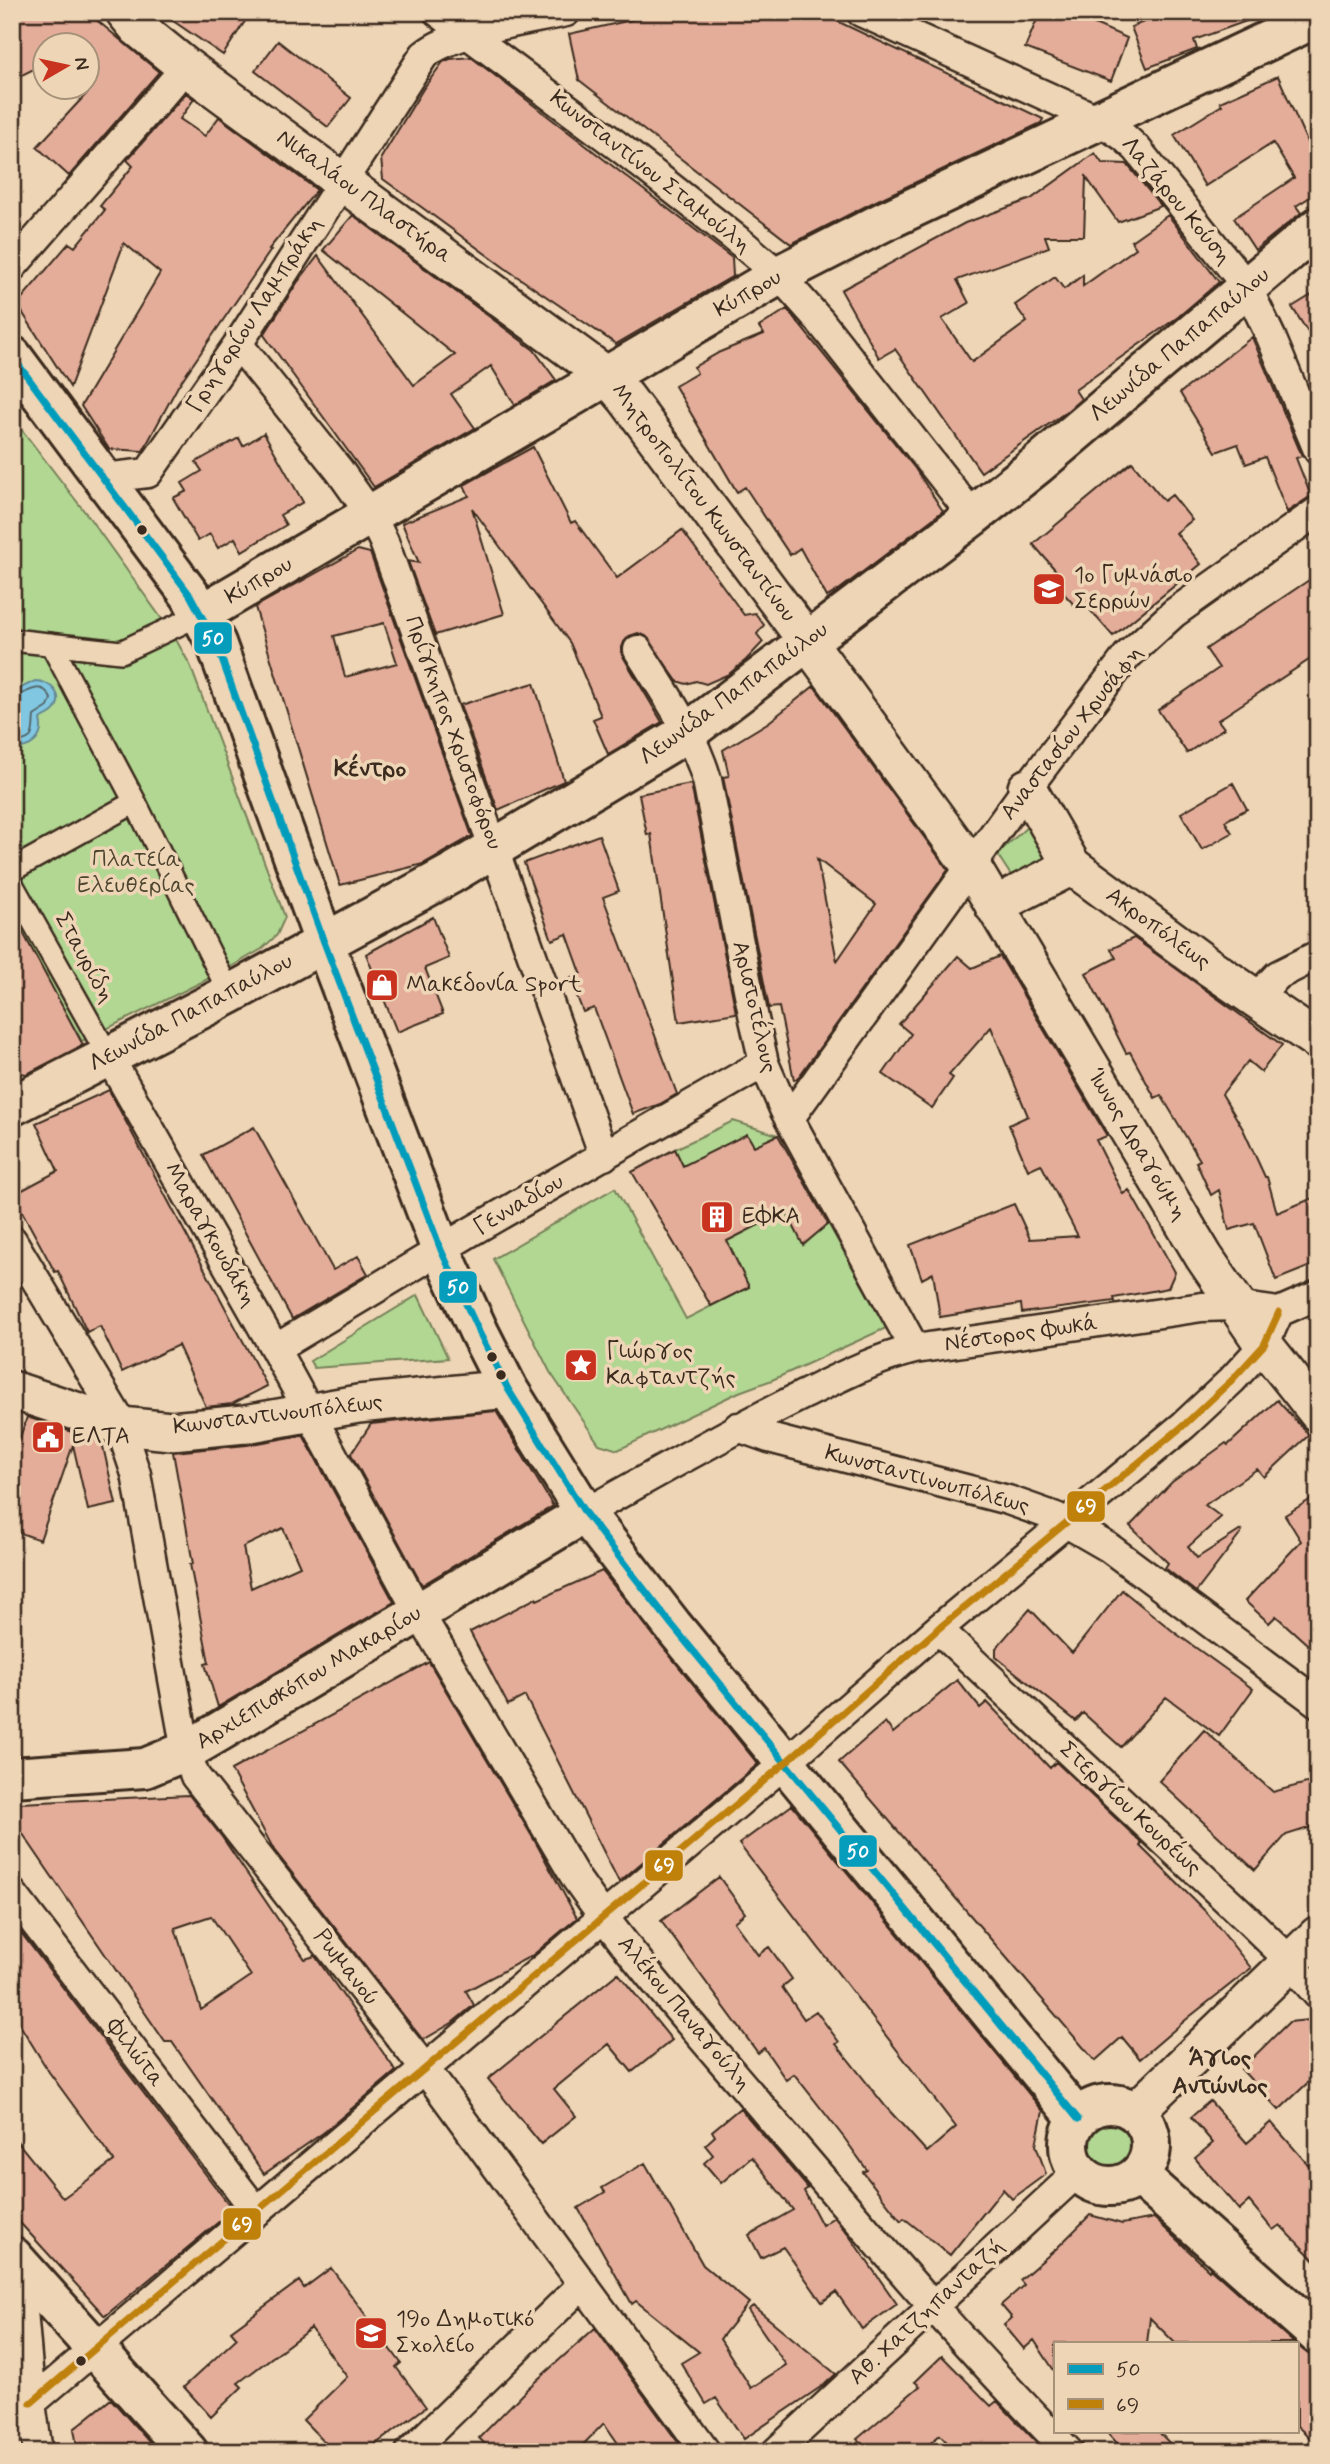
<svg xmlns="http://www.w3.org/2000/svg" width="1330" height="2464" viewBox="0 0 1330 2464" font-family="Mynerve,sans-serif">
<rect width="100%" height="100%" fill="#eed5b6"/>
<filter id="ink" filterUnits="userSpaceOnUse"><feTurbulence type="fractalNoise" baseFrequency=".0143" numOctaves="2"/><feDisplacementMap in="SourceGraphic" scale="14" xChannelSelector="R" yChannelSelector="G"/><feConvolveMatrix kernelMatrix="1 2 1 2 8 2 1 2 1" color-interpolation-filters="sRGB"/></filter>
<g filter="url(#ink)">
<path fill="#b1d792" stroke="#768058" stroke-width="2" d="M12,417L88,516L174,636L190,665L285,917L277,935L262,949L220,973L82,1041L12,920Z
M1037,818L1060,850L1016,883L997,854Z
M733,1121L778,1135L754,1146L747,1135L683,1166L675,1149Z
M615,1188L686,1319L749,1287L727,1241L786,1211L804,1245L828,1223L886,1328L772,1380L739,1392L618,1450L599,1444L550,1372L493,1259Z
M418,1295L448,1358L314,1368L310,1361Z
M1081 2145a30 30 0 1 1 60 0a30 30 0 1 1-60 0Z"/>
<path fill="#81c7e2" stroke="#658894" stroke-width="2" d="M35,681C49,681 65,694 55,709C52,714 45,716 40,719C45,739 31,749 12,749V682L19,689Z"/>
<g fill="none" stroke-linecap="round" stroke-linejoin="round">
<path stroke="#57696c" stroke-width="2" d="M12,692L20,695C32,689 44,682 51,699L48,707L34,716C32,733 37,741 12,742"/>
</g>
<path fill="#e4ad9a" stroke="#3b2a1e" stroke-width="2" fill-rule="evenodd" d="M28,12H87L159,72L69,176L37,147L88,92V46H46V63L12,80V23Z
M160,12H251L223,55Z
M667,12H818L1043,119L1041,123L876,201L791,244L579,80L569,34Z
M1040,12H1067L1127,38L1111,81L1025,48Z
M1169,12H1263V15L1194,40L1197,49L1147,68L1131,27Z
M278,41L351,98L328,127L255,71Z
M471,57L732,258L733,276L616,344L509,271L383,179L381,158L423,89L443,62L450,59Z
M1278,76L1311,151L1318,146V192L1296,206L1301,213L1255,250L1234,218L1294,178L1273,143L1205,186L1174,135L1222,105L1220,102Z
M186,93L194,99L180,119L205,136L219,117L317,190L269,249L271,250L178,386L143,451L109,449L81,406L160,273L124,243L70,387L17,304L69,243L75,247L105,210L100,206L133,166L127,160Z
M1095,153L1102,163L1127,164L1161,206L1118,222L1086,177L1084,236H1045L1049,247L957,280L969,303L942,319L972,362L1027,322L1015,305L1055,277L1064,289L1083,275V286L1136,248L1131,241L1168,215L1219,282L1178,317L1075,390L1081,399L1066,412L981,472L895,349L879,358L841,290L965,223L1031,199Z
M353,215L534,350L556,380L515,405L491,366L451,394L475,428L374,487L264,335L297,283L318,256L414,385L455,355L323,250Z
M1318,291V348L1292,307Z
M787,309L914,467L943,511L840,589L827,597L800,548L790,555L745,487L737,492L675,386L697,373L694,367L720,352L764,334L759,327Z
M1252,337L1302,456L1296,458L1311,496L1287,512L1265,457L1246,464L1238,444L1216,452L1180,393Z
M264,433L303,502L280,515L286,525L242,551L235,538L218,548L210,534L198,541L173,498L187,491L182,483L202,471L196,462L239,438L243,446Z
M533,447L571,523L575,521L617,578L682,530L744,615L755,613L764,625L757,634L763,642L746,660L729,674L706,684L696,681L686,684L677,681L646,636L638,633L629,636L624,642L621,650L624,658L662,722L608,754L593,719L601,716L570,643L472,508L504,614L435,635L408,561L419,563L402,523L469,496L464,485Z
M1132,462L1164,501L1172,495L1192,520L1176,533L1201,564L1113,636L1083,602L1076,607L1057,586L1064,580L1033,544Z
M358,550L370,553L472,836L423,864L340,885L255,607ZM384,623L397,663L345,677L334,636Z
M1318,574V654L1218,720L1224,728L1187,753L1158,710L1219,668L1206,649Z
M534,683L564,781L498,810L460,705Z
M814,686L948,870L797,1079L794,1080L779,1007L769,1008L723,777L729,776L723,750L769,722ZM817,859L876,904L837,961Z
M1233,783L1247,809L1225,821L1232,833L1202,850L1181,813Z
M691,784L736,1013L679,1022L651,834L647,835L639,794Z
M599,835L619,891L603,897L677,1094L660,1104L633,1114L594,1008L583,1012L570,978L581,973L567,934L552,940L524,863Z
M12,912L83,1045L27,1074L20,1073L12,1057Z
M433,917L449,958L425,968L443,1014L397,1032L366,954Z
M1134,938L1282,1045L1261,1072L1248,1061L1222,1094L1243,1129L1265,1177H1267L1277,1213L1318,1196V1263L1276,1280L1254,1223L1229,1230L1219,1190L1211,1195L1196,1162L1200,1160L1161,1095L1155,1098L1130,1052L1126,1053L1086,973L1116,958L1111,949Z
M958,956L972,968L1000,956L1107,1136L1096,1140L1123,1194L1129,1190L1175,1272L1168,1288L1114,1298L1115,1301L1022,1313L1021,1304L940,1317L933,1273L922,1279L910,1245L1014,1204L1030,1239L1078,1236L1041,1164L1028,1170L1009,1125L1028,1116L991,1027L949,1075L953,1078L932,1108L883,1074L911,1034L899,1024Z
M109,1090L267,1386L232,1404L206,1407L178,1345L122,1372L100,1326L87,1332L58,1271L55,1272L13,1195L58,1171L36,1123Z
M254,1127L333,1270L358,1256L368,1274L292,1319L203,1155Z
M747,1134L754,1146L778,1135L828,1224L803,1245L786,1211L727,1241L749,1287L711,1306L632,1172L675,1149L683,1166Z
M1277,1400L1309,1435L1264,1477L1257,1469L1205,1505L1221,1517L1188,1547L1197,1558L1241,1530L1242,1532L1196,1592L1165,1568L1168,1563L1130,1526L1172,1482L1226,1443L1228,1445Z
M496,1411L553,1506L422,1585L351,1454L371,1424Z
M27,1417L102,1442L116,1504L88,1510L73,1445L40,1540L12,1530V1461Z
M303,1435L394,1602L218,1707L205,1664L209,1663L190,1564H193L173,1452L247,1445ZM283,1528L300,1566L251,1588L243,1547Z
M1318,1495V1654L1276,1616L1269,1623L1245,1601L1301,1541L1285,1515Z
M602,1571L758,1764L619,1882L525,1696L508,1705L470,1632L536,1598L537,1600Z
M1122,1590L1174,1632L1253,1689L1219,1736L1166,1697L1121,1747L1083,1713L1076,1721L996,1657V1648L1030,1609L1072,1653Z
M429,1662L536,1843L577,1918L533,1955L466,1991L474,2005L452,2023L423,2040L274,1850L231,1770Z
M957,1680L980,1708L987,1702L1050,1768L1056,1762L1142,1843L1140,1846L1208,1914L1251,1968L1188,2018L1140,2059L1122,2037L1095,2061L839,1762L885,1722L893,1733Z
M1204,1730L1273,1792L1318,1780V1825L1286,1835L1255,1870L1159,1781Z
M189,1795L222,1837L305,1959L315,1956L396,2071L323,2133L264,2174L172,2042H165L12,1818V1808L20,1803ZM211,1916L251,1976L201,2010L175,1928Z
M792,1805L1043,2111L1036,2145L1046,2174L1012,2199L1003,2189L950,2255L904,2218L901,2221L863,2172L867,2170L845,2139L794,2074L786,2080L764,2048L758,2053L661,1921L719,1877L745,1913L734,1922L758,1955L769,1947L792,1979L782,1987L804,2019L816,2011L839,2042L836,2044L886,2107L927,2152L956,2127L739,1844Z
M12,1921L233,2210L105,2316L12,2214V2135L63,2198L114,2161L49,2072L12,2012Z
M618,1973L672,2040L632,2072L609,2044L554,2089L576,2116L541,2144L488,2079Z
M1318,2019V2073L1279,2110L1241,2069L1289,2022Z
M1210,2101L1247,2143L1271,2122L1318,2176V2264L1280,2225L1273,2230L1249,2201L1239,2210L1195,2158L1213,2143L1191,2117Z
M740,2108L808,2188L804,2191L822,2225L834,2217L850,2237L897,2304L862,2329L836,2292L822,2302L783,2247L761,2258L749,2235L793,2210L752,2157L721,2183L704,2163L713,2155L705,2145L715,2136L712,2131Z
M645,2163L703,2265L749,2303L720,2339L751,2388L786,2365L748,2310L753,2306L836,2374L825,2384L744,2439L716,2398L706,2404L681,2363L699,2352L636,2301L632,2304L578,2208L605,2192L602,2188Z
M1090,2215L1122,2224L1154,2218L1209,2270L1210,2268L1294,2343H1175L1150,2318L1147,2343H1055V2372L1034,2340L1024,2349L1004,2325L1012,2318L1001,2305L1024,2285L1020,2280L1057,2248Z
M331,2268L401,2363L396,2367L426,2407L365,2452H334L303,2420L347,2377L311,2328L238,2383L242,2387L211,2417L184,2387L237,2338L231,2331L299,2281L304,2288Z
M595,2328L685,2452H624L604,2423L576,2452H493L479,2438L527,2389Z
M1297,2345L1318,2362V2445L1297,2426Z
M942,2356L991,2406L997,2401L1046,2452H956L940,2435L920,2452H868L857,2439L920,2386L915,2382Z
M111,2399L158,2452H78L74,2429Z
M1106,2431H1158L1178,2452H1125Z"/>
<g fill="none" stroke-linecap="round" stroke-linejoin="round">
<g stroke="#3b2a1e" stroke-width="26">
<path id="pedestrian" d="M12,640L121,652L201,614
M51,644L135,802
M12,870L135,802L230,994
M12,884L109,1057"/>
</g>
<g stroke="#3b2a1e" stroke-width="33">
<path id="minor" d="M438,12L622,149L744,245L779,275L820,321L973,516
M861,12L1099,120L1124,137L1137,149L1247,287L1271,337L1318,450
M12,267L186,67
M238,344L339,470L371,515L384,542L604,1156
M103,478L148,473L238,344L424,55C455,30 527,21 566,12
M638,650C664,692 693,732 707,780L754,1019L764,1063L784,1109L915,1349
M1256,998L1278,975L1318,955
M109,1057L275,1349L419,1613L577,1880C635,1963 703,2038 768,2115C866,2230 963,2345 1069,2452
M789,1119L1027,788L1127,656L1174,613L1318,511
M12,1240L116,1414L136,1474L186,1751L195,1776L425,2069L706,2452
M275,1349L472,1231L764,1063
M738,1427L769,1438L1008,1500L1056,1517L1108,1547L1318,1703
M585,1513C657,1473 728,1432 801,1396C838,1378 874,1359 915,1349L1202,1307L1236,1306L1279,1312L1318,1295
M938,1629L1245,1917L1280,1951L1318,1995
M12,1893L257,2212
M19,2264L31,2403L38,2452
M31,2403L785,1763L938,1629L1184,1425L1232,1380L1264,1345L1279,1312
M410,2452L583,2284
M776,2452L1078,2172"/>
</g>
<g stroke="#3b2a1e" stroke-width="42">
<path id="tertiary" d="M125,12L138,28L186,67L608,377L626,398L807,641L971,866L1204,1257L1264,1345L1318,1413
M1027,788L1072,866
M994,906L1072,866L1202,962L1318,1041
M12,1390L121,1426L171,1431L245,1424L358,1404L508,1389
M1135,2112L1318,1935"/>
</g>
<g stroke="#3b2a1e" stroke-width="44">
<path id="secondary" d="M12,356L190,595L216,643L324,942L441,1250L479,1332L508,1389L585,1513L672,1625L1078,2119
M201,614L779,275L885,221L1318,17
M12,1106L230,994L451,874L688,732L973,516L1037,465L1318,227
M12,1777L145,1768L186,1751L217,1733L585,1513
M1069 2145a41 41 0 1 1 82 0a41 41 0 1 1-82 0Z
M1138,2175L1318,2335
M12,2256L188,2452"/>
</g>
<use href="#pedestrian" stroke="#eed5b6" stroke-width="21"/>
<use href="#minor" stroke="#eed5b6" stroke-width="28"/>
<use href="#tertiary" stroke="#eed5b6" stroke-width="37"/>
<use href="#secondary" stroke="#eed5b6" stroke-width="38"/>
<g stroke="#eed5b6" stroke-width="12">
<path id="bus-1" d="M12,356L190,595L216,643L324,942L441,1250L479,1332L508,1389L585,1513L672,1625L1078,2119"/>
</g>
<g stroke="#eed5b6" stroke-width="12">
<path id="bus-2" d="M31,2403L785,1763L938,1629L1184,1425L1232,1380L1264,1345L1279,1312"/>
</g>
<use href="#bus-1" stroke="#069cbc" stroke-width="7"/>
<use href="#bus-2" stroke="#bf8109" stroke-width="7"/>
</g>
</g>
<defs>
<g id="school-square" transform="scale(1.75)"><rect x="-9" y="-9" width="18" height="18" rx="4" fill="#c8321e" stroke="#eed5b6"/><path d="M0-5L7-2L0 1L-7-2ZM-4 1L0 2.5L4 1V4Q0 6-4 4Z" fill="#fff"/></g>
<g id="shop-square" transform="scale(1.75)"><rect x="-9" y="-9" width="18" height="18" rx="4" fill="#c8321e" stroke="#eed5b6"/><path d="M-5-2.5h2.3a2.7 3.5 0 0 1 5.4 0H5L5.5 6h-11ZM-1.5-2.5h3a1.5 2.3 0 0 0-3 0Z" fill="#fff"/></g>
<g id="building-square" transform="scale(1.75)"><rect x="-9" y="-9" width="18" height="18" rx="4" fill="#c8321e" stroke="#eed5b6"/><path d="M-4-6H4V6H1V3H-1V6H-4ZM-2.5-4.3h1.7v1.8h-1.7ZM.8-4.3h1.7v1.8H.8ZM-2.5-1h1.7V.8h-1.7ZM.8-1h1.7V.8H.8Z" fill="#fff"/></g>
<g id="sight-square" transform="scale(1.75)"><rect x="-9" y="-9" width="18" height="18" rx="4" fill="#c8321e" stroke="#eed5b6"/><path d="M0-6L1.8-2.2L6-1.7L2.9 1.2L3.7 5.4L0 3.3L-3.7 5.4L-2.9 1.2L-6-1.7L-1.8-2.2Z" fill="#fff"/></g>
<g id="civic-square" transform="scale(1.75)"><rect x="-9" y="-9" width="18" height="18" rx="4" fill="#c8321e" stroke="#eed5b6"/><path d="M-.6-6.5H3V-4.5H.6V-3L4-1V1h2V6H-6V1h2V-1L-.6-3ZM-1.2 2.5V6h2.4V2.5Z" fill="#fff"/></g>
</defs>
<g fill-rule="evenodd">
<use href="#school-square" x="1049" y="589"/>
<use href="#shop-square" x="382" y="985"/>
<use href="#building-square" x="717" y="1217"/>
<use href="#sight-square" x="581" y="1365"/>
<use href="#civic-square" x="48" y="1437"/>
<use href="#school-square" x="371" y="2333"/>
</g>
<g fill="#3b2a1e" stroke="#eed5b6" stroke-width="2.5">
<circle cx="142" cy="530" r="6"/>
<circle cx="492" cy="1357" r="6"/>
<circle cx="501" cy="1375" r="6"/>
<circle cx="81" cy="2361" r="6"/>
</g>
<g text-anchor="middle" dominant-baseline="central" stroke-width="7" stroke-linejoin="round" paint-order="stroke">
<g font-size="23" fill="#3b2a1e" stroke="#eed5b6">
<text transform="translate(650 172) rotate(38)">Κωνσταντίνου Σταμούλη</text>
<text transform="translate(364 197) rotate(36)">Νικαλάου Πλαστήρα</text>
<text transform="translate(1176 201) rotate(50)">Λαζάρου Κούση</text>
<text transform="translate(748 294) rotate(-30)">Κύπρου</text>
<text transform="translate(255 315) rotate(-57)">Γρηγορίου Λαμπράκη</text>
<text transform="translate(1180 345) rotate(-40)">Λεωνίδα Παπαπαύλου</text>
<text transform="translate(703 503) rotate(53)">Μητροπολίτου Κωνσταντίνου</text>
<text transform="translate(259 581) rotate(-30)">Κύπρου</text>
<text transform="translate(734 694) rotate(-36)">Λεωνίδα Παπαπαύλου</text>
<text transform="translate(453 733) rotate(70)">Πρίγκηπος Χριστοφόρου</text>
<text transform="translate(1072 733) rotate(-52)">Αναστασίου Χρυσάφη</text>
<text transform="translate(1158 929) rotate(36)">Ακροπόλεως</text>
<text transform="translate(84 958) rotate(61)">Σταυρίδη</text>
<text transform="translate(754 1007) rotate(77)">Αριστοτέλους</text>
<text transform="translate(191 1013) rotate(-28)">Λεωνίδα Παπαπαύλου</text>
<text transform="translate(1137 1145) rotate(59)">Ίωνος Δραγούμη</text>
<text transform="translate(519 1205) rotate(-30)">Γενναδίου</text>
<text transform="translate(210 1235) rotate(60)">Μαραγκουδάκη</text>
<text transform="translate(1021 1334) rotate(-8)">Νέστορος Φωκά</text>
<text transform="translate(278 1415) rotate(-7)">Κωνσταντινουπόλεως</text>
<text transform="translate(927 1480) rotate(15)">Κωνσταντινουπόλεως</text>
<text transform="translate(309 1678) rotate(-31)">Αρχιεπισκόπου Μακαρίου</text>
<text transform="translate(1130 1809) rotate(43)">Στεργίου Κουρέως</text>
<text transform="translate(346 1968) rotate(52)">Ρωμανού</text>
<text transform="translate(684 2014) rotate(50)">Αλέκου Παναγούλη</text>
<text transform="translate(135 2053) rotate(53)">Φιλώτα</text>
<text transform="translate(927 2312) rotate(-43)">Αθ. Χατζηπανταζή</text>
</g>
<g font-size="23" fill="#3b2a1e" stroke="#eed5b6" text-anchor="start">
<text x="1074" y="576">1ο Γυμνάσιο<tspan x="1074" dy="26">Σερρών</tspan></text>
<text x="406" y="985">Μακεδονία Sport</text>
<text x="742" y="1217">ΕΦΚΑ</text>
<text x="606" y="1352">Γιώργος<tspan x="606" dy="26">Καφταντζής</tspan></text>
<text x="72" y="1437">ΕΛΤΑ</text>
<text x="396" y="2320">19ο Δημοτικό<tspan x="396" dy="26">Σχολείο</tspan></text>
</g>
<g font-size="23" fill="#4d442f" stroke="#eed5b6">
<text x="136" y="860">Πλατεία<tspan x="136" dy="26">Ελευθερίας</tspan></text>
</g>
<g font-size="24" font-weight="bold" fill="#3b2a1e" stroke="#eed5b6">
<text x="370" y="769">Κέντρο</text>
<text x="1220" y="2058">Άγιος<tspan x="1220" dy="28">Αντώνιος</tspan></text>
</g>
</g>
<g stroke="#eed5b6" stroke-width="2.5">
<rect x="193" y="621" width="40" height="34" rx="7" fill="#069cbc"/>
<rect x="438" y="1270" width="40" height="34" rx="7" fill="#069cbc"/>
<rect x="1066" y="1490" width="40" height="33" rx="7" fill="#bf8109"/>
<rect x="838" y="1834" width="40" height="34" rx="7" fill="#069cbc"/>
<rect x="644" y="1849" width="40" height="33" rx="7" fill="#bf8109"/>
<rect x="222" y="2207" width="40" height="34" rx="7" fill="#bf8109"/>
</g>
<g font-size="19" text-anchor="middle" font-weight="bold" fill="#fff">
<text x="213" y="645">50</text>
<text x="458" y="1294">50</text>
<text x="1086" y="1513">69</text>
<text x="858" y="1858">50</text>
<text x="664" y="1872">69</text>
<text x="242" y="2231">69</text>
</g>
<rect width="1330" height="2464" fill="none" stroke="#eed5b6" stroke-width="42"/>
<rect x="21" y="21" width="1288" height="2422" fill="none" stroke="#3b2a1e" stroke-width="2.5" filter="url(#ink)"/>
<rect x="1054" y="2342" width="245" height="91" fill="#eed5b6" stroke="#a69179" stroke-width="2"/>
<rect x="1068" y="2364" width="35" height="10" fill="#069cbc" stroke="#a69179" stroke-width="2"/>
<text x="1116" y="2376" font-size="21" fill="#3b2a1e">50</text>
<rect x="1068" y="2399" width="35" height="10" fill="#bf8109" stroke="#a69179" stroke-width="2"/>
<text x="1116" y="2412" font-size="21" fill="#3b2a1e">69</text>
<g transform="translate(66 66) rotate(81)"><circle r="33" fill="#eed5b6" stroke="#a69179" stroke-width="2"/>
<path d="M0-5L12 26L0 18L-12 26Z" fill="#c8321e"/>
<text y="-10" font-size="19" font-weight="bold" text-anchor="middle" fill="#3b2a1e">N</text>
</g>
</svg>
